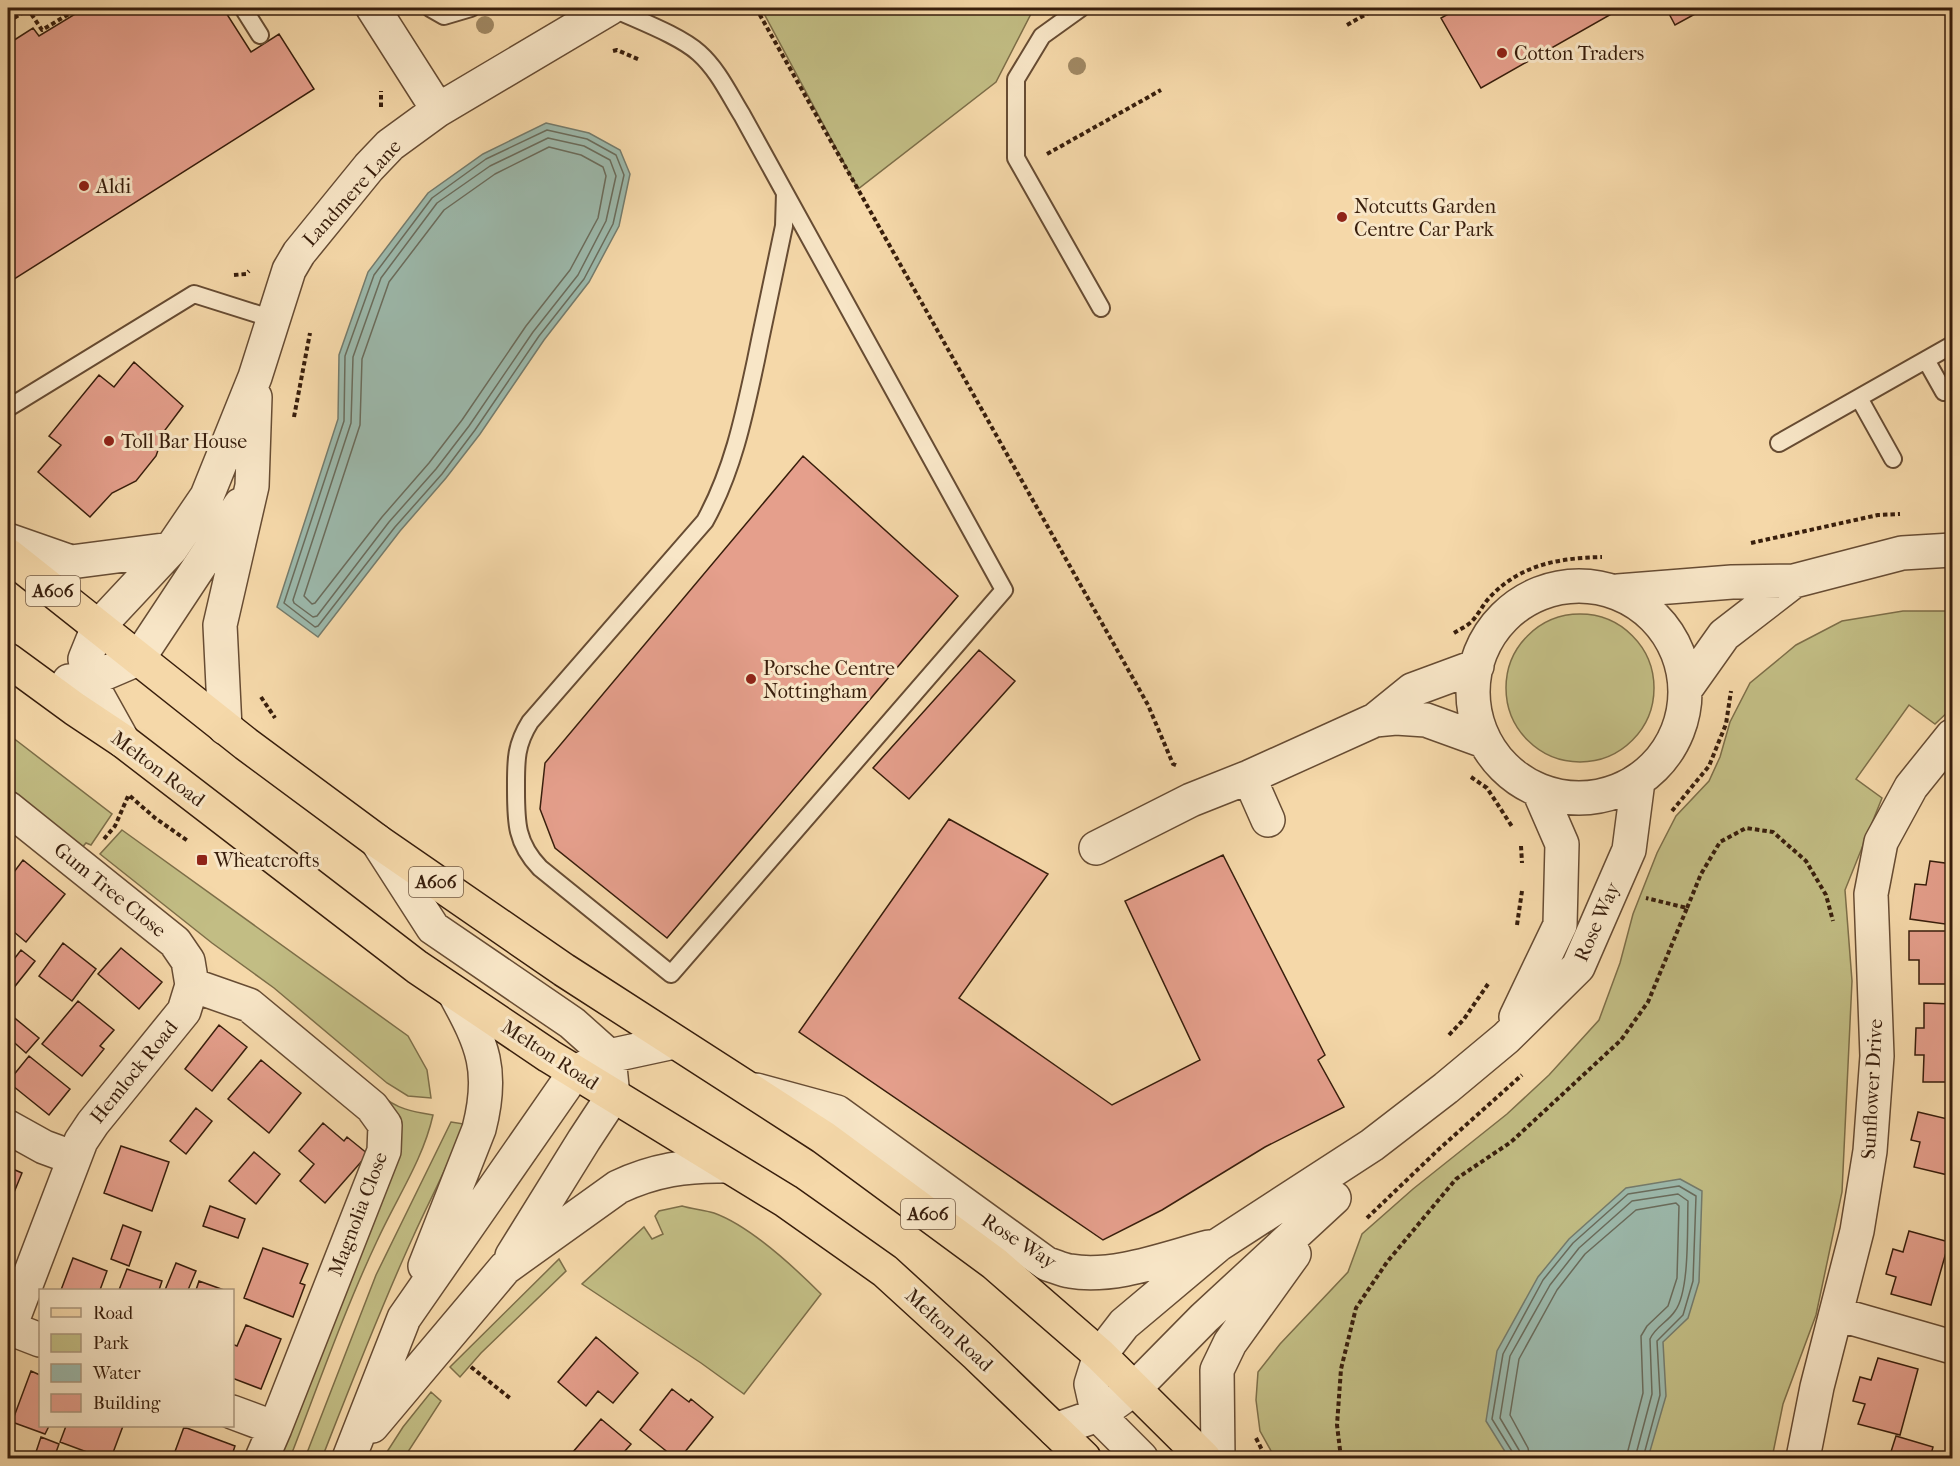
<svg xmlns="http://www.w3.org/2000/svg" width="1960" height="1466" viewBox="0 0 1960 1466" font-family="'IM FELL French Canon',serif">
<rect width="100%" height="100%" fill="#f5d8a9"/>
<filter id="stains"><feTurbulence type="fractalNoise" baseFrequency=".00333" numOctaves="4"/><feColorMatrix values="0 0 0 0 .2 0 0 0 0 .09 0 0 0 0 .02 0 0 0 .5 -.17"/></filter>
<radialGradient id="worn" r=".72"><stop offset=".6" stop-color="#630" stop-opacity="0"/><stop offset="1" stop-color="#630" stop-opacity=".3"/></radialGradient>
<path fill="#c2bd84" stroke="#7d6e48" stroke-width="1.5" d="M761,8H1034L996,82L858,189Z
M1903,611H1952V708L1935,724L1909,705L1856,779L1882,798L1845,890L1852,981L1842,1192L1816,1315L1783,1404L1772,1458H1275L1260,1431L1256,1400L1258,1372L1280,1344L1348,1272L1362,1234L1413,1189L1507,1114L1549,1075L1599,1020L1620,963L1633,914L1657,853L1676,816L1709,781L1720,757L1730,722L1750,683L1796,645L1842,621Z
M1506 688a74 74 0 1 1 148 0a74 74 0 1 1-148 0Z
M8,734L112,814L91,845L86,843L79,851L8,793Z
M122,830L408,1036L427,1070L431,1098L408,1096L387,1083L274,988L212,943L100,854Z
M382,1095C395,1109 415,1112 433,1115C423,1160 396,1199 377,1241C344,1311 318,1386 290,1458H279L321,1346Z
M451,1122L464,1124C450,1163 430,1199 413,1237C380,1309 351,1384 322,1458H305L376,1275Z
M682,1206C692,1209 704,1210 714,1213C750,1226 794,1267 821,1294L744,1394L701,1363L582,1284L644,1227L652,1239L663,1234L655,1216L659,1211Z
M559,1259L566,1271L481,1353L460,1377L450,1367Z
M431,1392L441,1401L404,1458H383L403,1427Z"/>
<path fill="#9cb9ac" stroke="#747b6c" stroke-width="1.5" d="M546,123L589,133L620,150L630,174L619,226L589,282L544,340L480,434L446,478L400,531L318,637L277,607L338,419L339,355L368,272L428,193L483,154Z
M1680,1179L1702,1191L1699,1282L1688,1318L1663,1342L1666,1396L1648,1458H1509L1486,1421L1497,1351L1538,1277L1569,1239L1626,1188Z"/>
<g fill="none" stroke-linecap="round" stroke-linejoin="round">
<path stroke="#6a6c5c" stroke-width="1.5" d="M547,130L587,139L616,155L624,175L613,224L584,279L539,336L475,430L442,474L395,527L318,626L315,627L284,603L344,421L345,356L374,275L432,198L486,159Z
M548,138L584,146L610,160L616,176L606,221L578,275L533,332L469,426L436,469L389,522L317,616L313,617L294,603L293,600L351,423L353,357L381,278L437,203L490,166Z
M549,147L581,155L603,167L606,176L598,218L570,270L526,326L462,420L429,463L382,517L315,603L312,604L304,596L360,425L362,359L389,282L444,210L495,174Z
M1513,1458V1453L1492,1419L1503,1354L1543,1280L1573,1243L1628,1194L1679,1186L1696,1196L1693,1281L1683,1315L1657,1341L1660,1395L1643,1458
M1521,1458L1519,1450L1500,1418L1510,1356L1550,1285L1579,1248L1632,1201L1678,1194L1688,1201C1687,1227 1690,1291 1675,1311C1668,1322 1655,1327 1650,1339L1652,1394L1635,1458
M1530,1458L1528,1448L1510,1415L1519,1359L1557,1290L1585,1254L1636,1210L1676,1203L1679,1206L1677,1278L1668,1306L1647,1326L1641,1336L1643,1393L1626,1458"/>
</g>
<path fill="#e59f8c" stroke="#381e0c" stroke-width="1.5" d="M85,8H223L251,52L279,34L314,89L8,283V44L33,28L39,36Z
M1459,8H1622L1481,88L1441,18Z
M1666,8H1706L1675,25Z
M134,362L183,406L165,430L156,456L136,481L112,493L90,517L38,472L61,445L49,436L99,375L114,387Z
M803,456L958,596L667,938L555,848L540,809L545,763Z
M979,650L1015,681L909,799L873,768Z
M949,819L1048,874L959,998L1112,1105L1200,1060L1125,901L1223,855L1325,1055L1318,1060L1344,1107L1265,1147L1162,1210L1103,1240L799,1032Z
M23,860L65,894L26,942L8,927V880Z
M1930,861L1952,864V925L1910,919L1915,884L1926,885Z
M1909,931H1952V984H1919V960H1909Z
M63,943L96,969L72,1001L39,976Z
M121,948L162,982L139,1009L98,974Z
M21,950L35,961L12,990L8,986V967Z
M78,1001L114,1030L100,1046L104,1049L82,1076L42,1044Z
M1924,1003L1952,1004V1082H1923L1924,1055H1915L1916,1028H1924Z
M11,1015L39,1038L26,1053L8,1037V1019Z
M219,1025L247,1047L212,1091L185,1069Z
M29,1056L70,1089L49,1115L8,1082Z
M261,1060L301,1093L269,1133L228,1099Z
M196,1108L212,1121L186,1154L170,1141Z
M1918,1112L1952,1120V1176L1914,1167L1920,1142L1911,1140Z
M323,1123L344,1141L347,1137L368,1154L325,1203L300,1181L314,1164L299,1151Z
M121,1146L169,1162L152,1211L104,1193Z
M254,1152L280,1174L256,1204L229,1181Z
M8,1167L22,1173L8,1207Z
M210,1206L245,1219L238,1238L203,1226Z
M123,1225L141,1232L129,1266L111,1259Z
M1909,1231L1949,1242L1931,1305L1891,1294L1896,1277L1886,1274L1893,1249L1903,1252Z
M263,1248L308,1264L300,1283L305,1285L293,1317L244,1298Z
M73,1258L107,1271L100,1290H61Z
M176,1263L196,1271L188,1290H165Z
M127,1269L162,1281L159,1290H119Z
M199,1281L224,1290H196Z
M246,1325L281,1339L261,1389L232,1378V1344L237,1346Z
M596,1337L638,1373L613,1403L598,1391L586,1406L558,1382Z
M1878,1358L1918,1369L1900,1435L1858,1424L1865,1404L1853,1401L1860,1377L1871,1380Z
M31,1371L40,1375V1426H49L45,1434L12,1422Z
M672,1389L689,1402L691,1399L713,1417L680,1458H675L640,1430Z
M601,1419L631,1444L619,1458H581L573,1452Z
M66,1426H123L111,1458H103L60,1442Z
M184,1427L235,1446L231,1458H178L173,1457Z
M1896,1436L1933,1447L1930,1458H1889Z
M41,1437L59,1444L54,1458H34Z
M1950,1437L1952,1438V1458H1944Z"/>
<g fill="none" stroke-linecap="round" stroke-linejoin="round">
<g stroke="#674c33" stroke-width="20">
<path id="service" d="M243,8L260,35
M430,8L444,16L471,8
M612,8C637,20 679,35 699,53C718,70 729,94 742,115L1004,590L671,974L540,868C516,843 516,822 516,790C516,762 515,746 530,722L705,521C733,470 744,416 756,360C765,315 775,270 784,226L785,193
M1081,8L1042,36L1016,79V158L1101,308
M1926,360L1944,392
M1859,398L1893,459
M8,408L194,294L273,319
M1779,443L1952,345"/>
</g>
<g stroke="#674c33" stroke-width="36">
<path id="minor" d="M373,8L438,110
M8,540L71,562L171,549
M1473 692a106 106 0 1 1 212 0a106 106 0 1 1-212 0Z
M1618,591L1732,582L1794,581L1902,553L1952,550
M69,681L89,680L138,659L240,505
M1685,690L1724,635L1794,581
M1375,720L1396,718L1426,720L1484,741
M225,728L220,625L252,486L255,397
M123,741L89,680L85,659L98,627L171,549L207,496L255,377L289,270L299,253L369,167L390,145L438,110L610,8
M1249,777L1268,820
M8,808L175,942L188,961L192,985L184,1011L93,1123L81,1141L8,1332
M377,841L433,928L572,1023L609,1056
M1096,848L1191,800L1249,777L1375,720L1412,690L1477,666
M192,985L249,1005L372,1107L385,1125L384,1151L275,1428L232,1412
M1516,1017L1560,925L1562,844L1539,791
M756,1090L837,1112L1047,1264C1055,1266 1062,1270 1070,1271C1113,1279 1167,1258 1209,1247
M8,1127L44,1147L74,1158
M512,1256L584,1140L613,1096L610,1067
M425,1266L479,1129C494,1071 483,1045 455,994
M1837,1314L1952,1347
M9,1328L40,1340
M1098,1415L1091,1384L1100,1355L1124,1324L1218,1245L1372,1145L1446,1088L1506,1038L1578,967L1629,850L1638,781
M1098,1415L1141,1458
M372,1426L505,1268L618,1187C654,1170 687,1165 726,1166
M1055,1430L1098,1415L1134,1389L1204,1318L1334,1198
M262,1458L275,1428
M349,1458L404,1318L575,1072L609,1056L674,1042
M1218,1458L1217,1370L1230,1343L1294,1254
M1803,1458L1817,1387L1857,1231L1870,1151L1877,1056L1871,894L1881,842L1911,787L1952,736"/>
</g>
<g stroke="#381e0c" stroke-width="36">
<path id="primary" d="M8,555L246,744L377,841L564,970L823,1137L994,1263L1100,1355L1204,1458
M8,660L75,709L123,741L417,967L549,1056L786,1201L885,1271L977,1355L1084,1458"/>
</g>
<path stroke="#381e0c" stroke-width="4" stroke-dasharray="4.5 3" stroke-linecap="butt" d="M756,8L1148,705L1173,764L1178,766
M8,22L28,9L42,30L79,8
M1347,25L1377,8
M613,51L617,50L640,60
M381,107V91
M1047,154L1161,90
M234,275L246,274L249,271
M294,417L310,333
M1751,543L1878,515L1900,514
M1454,633C1459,630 1465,627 1470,623C1478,616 1483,604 1490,597C1521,564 1560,558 1602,557
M261,697L275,718
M1471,777L1487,788L1513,828
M130,796L155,818L188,841
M1672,811L1709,766L1726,724L1731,691
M104,839L115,826L129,794
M1521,846L1522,863
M1687,908L1701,874L1720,842L1746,828L1773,832L1806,861L1826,895L1833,921
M1517,925L1522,891
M1449,1035L1464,1019L1488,984
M1367,1218L1438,1150L1522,1075
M471,1367L511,1399
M1256,1438L1266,1458
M1341,1458L1337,1425L1341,1369L1356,1308L1387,1262L1456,1179L1511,1142L1621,1040L1648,1002L1687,908L1646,898"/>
<use href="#service" stroke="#f8e6c7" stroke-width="16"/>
<use href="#minor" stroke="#f8e6c7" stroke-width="33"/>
<use href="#primary" stroke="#f5d8a9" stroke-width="33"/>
</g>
<g fill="#a08863">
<circle cx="485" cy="25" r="9"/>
<circle cx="1077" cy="66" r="9"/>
</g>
<g fill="#8f2418" stroke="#f8e6c7" stroke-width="2">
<circle cx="1502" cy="53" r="6"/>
<circle cx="84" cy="186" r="6"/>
<circle cx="1342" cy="217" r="6"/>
<circle cx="109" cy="441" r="6"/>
<circle cx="751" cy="679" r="6"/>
<rect x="196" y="854" width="12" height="12" rx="3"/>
</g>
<g text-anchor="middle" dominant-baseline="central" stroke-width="6" stroke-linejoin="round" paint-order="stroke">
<g fill="#f8e6c7" stroke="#725a44" stroke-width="1.5">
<rect x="26" y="576" width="54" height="30" rx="4.5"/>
<rect x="409" y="867" width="54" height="30" rx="4.5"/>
<rect x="901" y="1199" width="54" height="30" rx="4.5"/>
</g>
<g font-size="18" font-weight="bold" fill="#381e0c">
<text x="53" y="591">A606</text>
<text x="436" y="882">A606</text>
<text x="928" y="1214">A606</text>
</g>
<g font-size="20" fill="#381e0c" stroke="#f8e6c7" text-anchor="start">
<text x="1514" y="53">Cotton Traders</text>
<text x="96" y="186">Aldi</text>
<text x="1354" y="206">Notcutts Garden<tspan x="1354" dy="23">Centre Car Park</tspan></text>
<text x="121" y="441">Toll Bar House</text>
<text x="763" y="668">Porsche Centre<tspan x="763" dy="23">Nottingham</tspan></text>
<text x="214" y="860">Wheatcrofts</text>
</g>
<g font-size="20" fill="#381e0c" stroke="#f8e6c7">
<text transform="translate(352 193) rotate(-48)">Landmere Lane</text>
<text transform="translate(158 769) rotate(37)">Melton Road</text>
<text transform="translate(110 890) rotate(39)">Gum Tree Close</text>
<text transform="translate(1597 922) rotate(-66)">Rose Way</text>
<text transform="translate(550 1055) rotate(33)">Melton Road</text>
<text transform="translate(134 1072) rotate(-51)">Hemlock Road</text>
<text transform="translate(1872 1089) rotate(-87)">Sunflower Drive</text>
<text transform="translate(358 1214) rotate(-69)">Magnolia Close</text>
<text transform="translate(1019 1241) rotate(33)">Rose Way</text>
<text transform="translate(949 1330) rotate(43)">Melton Road</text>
</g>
</g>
<rect width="1960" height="1466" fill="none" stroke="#f5d8a9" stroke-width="30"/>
<rect x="9" y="9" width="1942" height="1448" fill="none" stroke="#381e0c" stroke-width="3"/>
<rect x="15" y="15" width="1930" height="1436" fill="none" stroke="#381e0c" stroke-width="1.5"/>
<rect x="39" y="1289" width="195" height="138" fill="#f8e6c7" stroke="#ab967c" stroke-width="1.5"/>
<rect x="51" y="1308" width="30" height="9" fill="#f5d8a9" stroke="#ab967c" stroke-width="1.5"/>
<text x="93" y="1319" font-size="18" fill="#381e0c">Road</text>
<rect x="51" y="1334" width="30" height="18" fill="#c2bd84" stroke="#ab967c" stroke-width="1.5"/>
<text x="93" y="1349" font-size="18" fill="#381e0c">Park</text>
<rect x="51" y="1364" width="30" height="18" fill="#9cb9ac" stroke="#ab967c" stroke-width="1.5"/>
<text x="93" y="1379" font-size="18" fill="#381e0c">Water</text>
<rect x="51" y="1394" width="30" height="18" fill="#e59f8c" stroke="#ab967c" stroke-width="1.5"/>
<text x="93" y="1409" font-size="18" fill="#381e0c">Building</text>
<rect width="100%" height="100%" filter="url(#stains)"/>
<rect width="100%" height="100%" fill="url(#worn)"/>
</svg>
